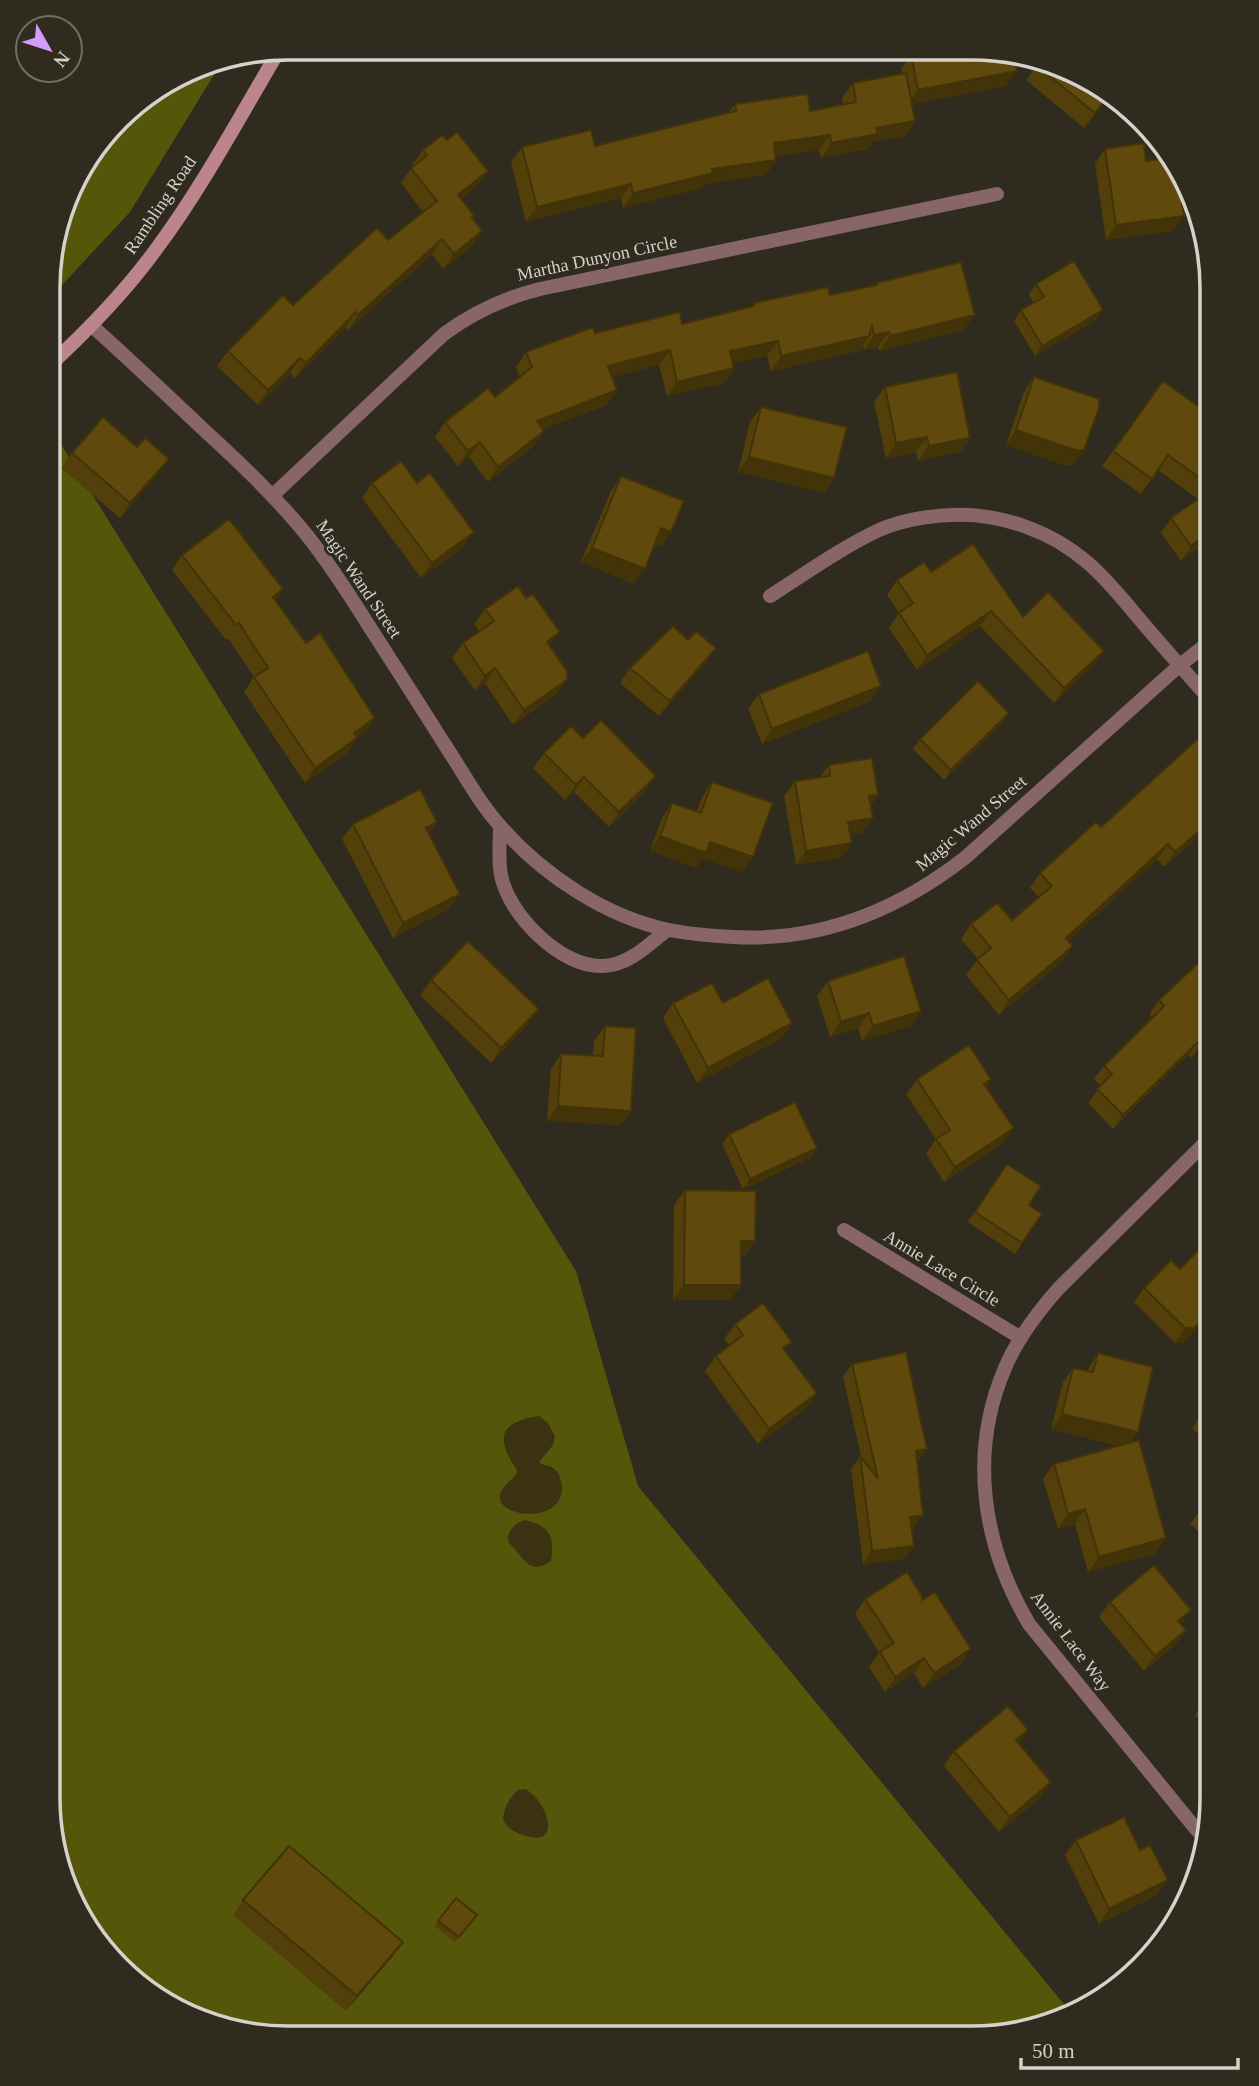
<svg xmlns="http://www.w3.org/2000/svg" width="1259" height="2086" viewBox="0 0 1259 2086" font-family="'Times New Roman',serif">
<rect width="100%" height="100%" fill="#302b1f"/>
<path fill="#555609" d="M223,60L130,212L49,299V257L72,181L129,107L196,65Z
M49,425L576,1271L638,1486L1072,2014L1063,2021L972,2039L257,2037L142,1989L65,1890L47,1798Z"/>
<path fill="#3b3212" d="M539,1416L548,1423L555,1436L553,1445L539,1462C543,1466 549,1465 553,1468C560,1472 561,1480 562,1487C563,1526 495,1517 500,1495C503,1485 512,1480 517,1473V1470C495,1438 499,1422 539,1416Z
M525,1520C550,1526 555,1537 551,1561C529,1577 524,1557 509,1543C505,1532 515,1523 525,1520Z
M525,1789C547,1800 563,1847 526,1836C515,1833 509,1829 503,1820C504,1807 509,1799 518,1790Z"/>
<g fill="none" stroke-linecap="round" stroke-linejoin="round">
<path stroke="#876569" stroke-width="14" d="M91,325C129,359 166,394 203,429C239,462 275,496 306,534C329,563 349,594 369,626C394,665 420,705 445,745C463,772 479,803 501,827C543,875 606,917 669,930C690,934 712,936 733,937C821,942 897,911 966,857L1180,665L1212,640
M272,496L444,334C474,312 504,298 540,289L997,194
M770,596C806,573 841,548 879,530C902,520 927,516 952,515C1001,513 1051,531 1088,563C1108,580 1125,602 1142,622C1165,649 1189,676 1212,702
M500,826C500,842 498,860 501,875C508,914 561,968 603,966C629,965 648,945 667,930
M844,1230L1021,1338
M1206,1839L1196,1829L1029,1624C983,1546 968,1454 1005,1368C1017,1339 1037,1313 1058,1289L1211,1137"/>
<path stroke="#bc858c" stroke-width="14" d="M49,366C88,330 126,291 157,248C203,186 240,116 280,49"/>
</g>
<path fill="#523f0a" d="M909,49H1003L1006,86L912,104L905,136L872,142L867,149L821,158L819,150L776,156V160L766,175L705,184L702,188L623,208L621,198L526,222L511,162L522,147L595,146L729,112L735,104L810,111L843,104L842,98L853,83L902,73L901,69L911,56Z
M1038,64L1111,94L1084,128L1026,80Z
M1105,149L1146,161L1173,231L1106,240L1095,164Z
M423,150L477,186L461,199L472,218L482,231L472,246L443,269L432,254L348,330L346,327L295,378L290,373L258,405L217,366L228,351L388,240L423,212L401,183L413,166L412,165Z
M1207,264L1211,282L1205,281Z
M877,283L964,330L879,351L878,347L864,350L863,346L859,351L771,371L767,356L733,363L734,368L724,383L667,396L659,365L612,377L617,390L607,405L543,429L544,431L534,446L488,482L469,457L458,466L435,437L445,422L495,397L520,377L516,367L526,352L595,333L682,324L751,307L754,303L830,295L875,286Z
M1036,284L1103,310L1096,320L1035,356L1014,321L1021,310L1034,303L1029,294Z
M1034,377L1074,465H1064L1006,445L1024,392Z
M1163,381L1212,448V569L1197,549L1181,561L1161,533L1171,518L1198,499L1158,470L1141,494L1102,466Z
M885,387L970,438L960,452L918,461L916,452L886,458L874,402Z
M761,407L824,493L738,472L750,422Z
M72,453L158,474L120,518L61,468Z
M621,476L661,547L655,545L634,584L581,562L611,491Z
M372,483L463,547L421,578L362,498Z
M182,555L275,600L365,733L357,738L347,753L305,783L244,692L254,677L228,638L226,640L172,570Z
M931,572L1023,617L1093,666L1054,703L980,626L917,670L889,628L899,613L887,595L897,580Z
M485,609L550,646L556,695L513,725L485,683L475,690L452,658L463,643L479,631L474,624Z
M688,640L716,648L705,663L659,716L620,683L630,668Z
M759,694L871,701L762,744L748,709Z
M1002,723L944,780L913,749L920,739Z
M583,738L656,776L645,791L609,827L574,792L565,800L533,768L544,753Z
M829,765L878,795L871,805L873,818L862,833L850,835L852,843L841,858L796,865L784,796L795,781L820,777Z
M712,782L742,872L702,858L696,868L650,851L662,818L672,803L697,811L702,797Z
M353,824L429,834L449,909L393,938L342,839Z
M1212,825L1164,867L1157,859L1068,941L1073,946L1062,961L999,1015L966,975L978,959L961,939L971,924L1012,920L1039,897L1030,888L1040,873L1101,827Z
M431,980L528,1024L491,1063L420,995Z
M828,981L911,1026L862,1041L858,1028L830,1037L817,996Z
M1159,1000L1211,1038L1191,1058L1188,1055L1113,1129L1088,1103L1101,1086L1094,1079L1104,1066L1153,1018L1149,1014Z
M673,1003H723L792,1023L782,1038L697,1083L663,1018Z
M605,1026L631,1111L620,1125L547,1121L551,1069L561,1054L593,1056L594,1041Z
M917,1079H991L986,1086L1003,1143L944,1182L926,1154L936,1139L906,1094Z
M729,1134L817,1148L810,1158L743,1189L722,1144Z
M1007,1164L1029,1205L1042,1214L1015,1254L968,1222Z
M685,1190L745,1256H741V1285L730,1300H673L674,1205Z
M1211,1237L1184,1343H1175L1134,1302L1144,1288L1180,1269Z
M735,1324L817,1393L806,1408L758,1444L705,1371L716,1356L730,1346L724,1339Z
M1098,1353L1138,1432L1130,1443L1156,1553L1088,1572L1075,1524L1058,1529L1043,1479L1054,1464L1120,1446L1051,1429L1063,1382L1073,1368L1087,1371Z
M852,1364L927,1449L917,1462L914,1528H911L905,1559L863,1564L851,1469L861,1456L843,1377Z
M1211,1397V1441L1192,1429Z
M1211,1497V1542L1190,1524Z
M865,1599L922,1600L961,1664L923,1688L914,1673L885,1692L869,1667L879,1653L855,1614Z
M1110,1602L1181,1624L1186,1630L1175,1645L1144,1671L1099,1617Z
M1211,1693V1731L1195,1715L1205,1700Z
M1019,1744L1041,1797L999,1832L944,1766L954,1751Z
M1076,1840L1140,1850L1157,1895L1099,1924L1065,1855Z
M456,1898L477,1915L455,1942L435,1926Z
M243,1900L403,1942L392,1957L346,2011L233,1915Z"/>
<path fill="#423308" d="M1017,71L1006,86L907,105L918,90Z
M1110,94H1111L1084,128L1095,113Z
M915,121L905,136L872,142L867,149L821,158L831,143L876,128Z
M830,135L819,150L764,158L774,143Z
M776,160L766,175L705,184L702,188L623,208L633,193L712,169Z
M488,171L477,186L447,210L458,195Z
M631,184L621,198L526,222L537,207Z
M1184,216L1173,231L1106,240L1116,225Z
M482,231L472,246L443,269L454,254Z
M442,239L432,254L348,330L358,315Z
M1209,275L1211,282L1205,281Z
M1103,310L1096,320L1035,356L1042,346Z
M356,312L346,327L295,378L306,363Z
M975,315L964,330L879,351L890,336Z
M889,332L878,347L864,350L874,335Z
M869,336L859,351L771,371L781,356Z
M778,341L767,356L720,366L730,351Z
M670,350L659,365L597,381L608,366Z
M300,358L290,373L258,405L268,390Z
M734,368L724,383L667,396L677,382Z
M617,390L607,405L526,436L537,421Z
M1016,430L1084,450L1074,465H1064L1006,445Z
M544,431L534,446L488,482L498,467Z
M927,437L916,452L886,458L896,443Z
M970,438L960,452L918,461L929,446Z
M480,442L469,457L458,466L468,451Z
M749,457L834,478L824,493L738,472Z
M169,459L158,474L120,518L130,503Z
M661,528L671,532L661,547L651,543Z
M474,532L463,547L421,578L432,563Z
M1207,534L1197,549L1181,561L1191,546Z
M592,548L645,569L634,584L581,562Z
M283,589L273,604V597Z
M991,611L980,626L917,670L927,655Z
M560,632L549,647L547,642Z
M716,648L705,663L659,716L670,701Z
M1104,651L1093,666L1054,703L1064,688Z
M495,668L485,683L475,690L485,676Z
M567,680L556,695L513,725L524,710Z
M881,686L871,701L762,744L772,729Z
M1009,713L1002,723L944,780L951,770Z
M375,718L365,733L357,738L347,753L305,783L315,768L354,733Z
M656,776L645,791L609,827L619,812Z
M584,777L574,792L565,800L576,785Z
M878,795L867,810L869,796Z
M873,818L862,833L838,837L848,822Z
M1212,820V825L1164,867L1175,852Z
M437,822L427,837L426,828Z
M660,836L710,842L753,857L742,872L702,858L696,868L650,851Z
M852,843L841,858L796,865L806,851Z
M1168,844L1157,859L1055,953L1066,938Z
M460,894L449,909L393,938L403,923Z
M1073,946L1062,961L999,1015L1009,1000Z
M539,1009L528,1024L491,1063L501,1048Z
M921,1011L911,1026L862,1041L873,1026Z
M869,1013L858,1028L830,1037L841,1022Z
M792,1023L782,1038L697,1083L708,1068Z
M1211,1033V1038L1191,1058L1200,1044Z
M1198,1042L1188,1055L1113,1129L1123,1115Z
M558,1106L631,1111L620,1125L547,1121Z
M1014,1128L1003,1143L944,1182L955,1167Z
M817,1148L810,1158L743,1189L750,1179Z
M741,1241H755L745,1256H731Z
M684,1285H741L730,1300H673Z
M1211,1310V1314L1184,1343H1175L1185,1328Z
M817,1393L806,1408L758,1444L769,1429Z
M1062,1414L1138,1432L1127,1447L1051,1429Z
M927,1449L918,1462L907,1465L916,1451Z
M1085,1509L1075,1524L1058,1529L1068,1514Z
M923,1515L914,1528L901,1530L910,1517Z
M1166,1538L1156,1553L1088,1572L1099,1557Z
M914,1546L905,1559L863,1564L872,1551Z
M1191,1610L1180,1625L1178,1621Z
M1186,1630L1175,1645L1144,1671L1155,1656Z
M971,1649L961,1664L923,1688L934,1673Z
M924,1658L914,1673L885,1692L895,1677Z
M1028,1730L1018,1745L1016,1740Z
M1051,1782L1041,1797L999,1832L1010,1817Z
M1168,1880L1157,1895L1099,1924L1109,1909Z
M403,1942L392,1957L346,2011L357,1996Z"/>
<path fill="#5f490c" stroke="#423308" stroke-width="2" d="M923,49H1003L1013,54L1017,71L918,90L911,54L923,52Z
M1038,64L1110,94L1095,113L1036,65Z
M906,73L915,121L876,128L878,134L831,143L830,135L774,143L776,160L712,169L713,173L633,193L631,184L537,207L522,147L591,130L595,146L736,111L735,104L808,94L810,111L856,102L853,83Z
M457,132L488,171L458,195L474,215L472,217L482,231L454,254L442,239L358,315L356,312L306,363L300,358L268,390L228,351L283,295L293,305L377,228L388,240L437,201L411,168L427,155L423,150L442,135L447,140Z
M1144,143L1146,161L1165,158L1178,176L1184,216L1116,225L1105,149Z
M1074,261L1103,310L1042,346L1021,310L1044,297L1036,284Z
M961,262L975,315L890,336L889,332L874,335L872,325L869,336L781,356L778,341L730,351L734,368L677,382L670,350L608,366L617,390L537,421L544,431L498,467L480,442L468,451L445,422L488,388L495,397L532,367L526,352L593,327L595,333L680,312L682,324L754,306V303L828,287L830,295L877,285V283Z
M957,372L970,438L929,446L927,437L896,443L885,387Z
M1034,377L1099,399V408L1084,450H1075L1016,430Z
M1163,381L1212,416V446L1211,447L1212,448V487L1168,455L1152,479L1113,451Z
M761,407L847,427L834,478L749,457Z
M103,417L137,447L145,438L169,459L130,503L72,453Z
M401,461L417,483L430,473L474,532L432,563L372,483Z
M621,476L684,501L671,532L661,528L645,569L592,548Z
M1212,489V540L1207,534L1191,546L1171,518Z
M229,519L283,589L273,597L306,643L320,633L375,718L354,733L357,738L315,768L254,677L268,668L239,623L236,625L182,555Z
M973,544L1023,617L1048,592L1104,651L1064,688L991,611L927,655L899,613L913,603L897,580L924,562L931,572Z
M518,586L526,598L533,594L560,632L547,642L567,671V680L524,710L495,668L485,676L463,643L494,621L485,609Z
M673,626L688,640L696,631L716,648L670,701L630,668Z
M868,651L881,686L772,729L759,694Z
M978,681L1009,713L951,770L920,739Z
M601,720L656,776L619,812L584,777L576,785L544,753L571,726L583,738Z
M1201,736L1212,748V820L1175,852L1168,844L1066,938L1073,946L1009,1000L977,960L991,948L971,924L997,903L1012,920L1052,886L1040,873L1096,822L1101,827Z
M872,758L878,795L869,796L873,818L848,822L852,843L806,851L795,781L830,776L829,765Z
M712,782L773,803L753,857L710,842L706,853L660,836L672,803L701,813Z
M420,789L437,822L426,828L460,894L403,923L353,824Z
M468,941L539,1009L501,1048L431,980Z
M1212,950L1211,1033L1200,1044L1198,1042L1123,1115L1097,1089L1112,1074L1104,1066L1164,1006L1159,1000Z
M904,956L921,1011L873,1026L869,1013L841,1022L828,981Z
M768,978L792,1023L708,1068L673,1003L712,983L723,1003Z
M605,1026L636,1028L631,1111L558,1106L561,1054L603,1056Z
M969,1045L991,1079L984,1084L1014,1128L955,1167L936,1139L950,1130L917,1079Z
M795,1102L817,1148L750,1179L729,1134Z
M1007,1164L1041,1186L1029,1205L1042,1214L1022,1243L975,1212Z
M685,1190L756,1191L755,1241H741V1285H684Z
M1211,1237V1310L1194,1328H1185L1144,1288L1171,1260L1180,1269Z
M763,1303L792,1342L783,1348L817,1393L769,1429L716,1356L743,1335L735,1324Z
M906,1352L927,1449L916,1451L923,1515L910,1517L914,1546L872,1551L860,1456L878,1479L852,1364Z
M1098,1353L1153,1367L1138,1432L1062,1414L1073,1368L1093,1372Z
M1211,1399V1420L1202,1414Z
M1139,1440L1166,1538L1099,1557L1085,1509L1068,1514L1054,1464Z
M1211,1497V1518L1201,1510Z
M1154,1565L1191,1610L1178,1621L1186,1630L1155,1656L1110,1602Z
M907,1572L922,1596V1600L935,1592L971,1649L934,1673L924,1658L895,1677L880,1652L894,1643L865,1599Z
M1211,1693V1706L1205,1700Z
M1008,1706L1028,1730L1016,1740L1051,1782L1010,1817L954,1751Z
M1124,1817L1140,1850L1150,1845L1168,1880L1109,1909L1076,1840Z
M289,1846L403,1942L357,1996L243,1900Z
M456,1898L477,1915L459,1937L438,1921Z"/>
<g text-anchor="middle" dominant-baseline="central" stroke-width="6" stroke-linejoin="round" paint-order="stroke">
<g font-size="18" fill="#d5d2ca" stroke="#302b1f">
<text transform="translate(160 205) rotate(-56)">Rambling Road</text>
<text transform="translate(597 258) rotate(-12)">Martha Dunyon Circle</text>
<text transform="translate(359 579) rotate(56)">Magic Wand Street</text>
<text transform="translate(971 823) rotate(-40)">Magic Wand Street</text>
<text transform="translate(942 1268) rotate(31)">Annie Lace Circle</text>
<text transform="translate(1071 1641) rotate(53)">Annie Lace Way</text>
</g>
</g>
<path d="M0 0H1259V2086H0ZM288 60H972A228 228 0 0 1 1200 288V1798A228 228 0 0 1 972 2026H288A228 228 0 0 1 60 1798V288A228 228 0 0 1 288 60Z" fill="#302b1f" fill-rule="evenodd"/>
<path fill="none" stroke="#d5d2ca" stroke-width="3.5" d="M288 60H972A228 228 0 0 1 1200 288V1798A228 228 0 0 1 972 2026H288A228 228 0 0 1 60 1798V288A228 228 0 0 1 288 60Z"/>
<g transform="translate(49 49) rotate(129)"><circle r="33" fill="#302b1f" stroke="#726e63" stroke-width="2"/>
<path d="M0-5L12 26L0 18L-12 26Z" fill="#d69bfa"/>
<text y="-10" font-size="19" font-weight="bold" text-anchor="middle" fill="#d5d2ca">N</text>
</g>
<path d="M1021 2058v10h217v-10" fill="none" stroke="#d5d2ca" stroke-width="3.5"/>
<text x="1032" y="2058" font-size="21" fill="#d5d2ca" stroke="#302b1f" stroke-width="5" paint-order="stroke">50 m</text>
</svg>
